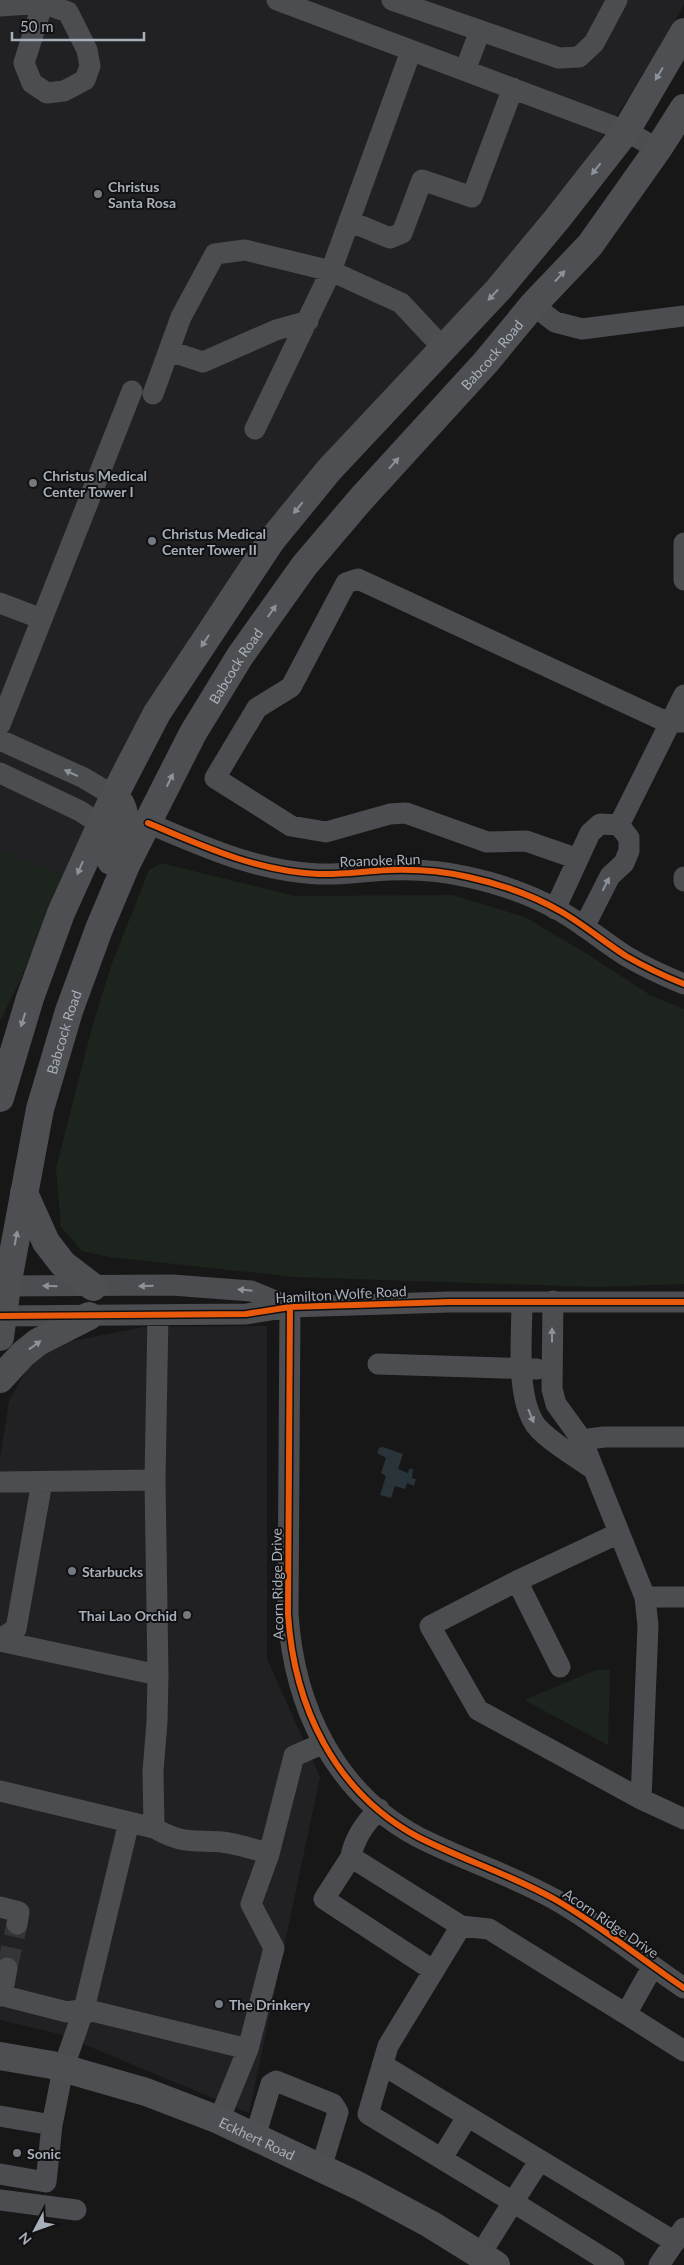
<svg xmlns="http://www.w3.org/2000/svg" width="684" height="2265" viewBox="0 0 684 2265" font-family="Lato,sans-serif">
<rect width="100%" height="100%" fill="#171717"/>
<path fill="#212123" d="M0,0H684V4L677,17L632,93L580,170L525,238L240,564L192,634L131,739L64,875L0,851Z
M267,1326V1659L320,1777L249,2113L59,2034L0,2020V1460L9,1400L27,1370L52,1345L143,1327Z"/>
<path fill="#1d241d" d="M0,851L64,875L20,981L0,1021Z
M161,863L295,896L452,895L525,917L592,957L650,995L684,1009V1284L595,1287L295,1277L109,1257L82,1251L61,1227L56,1168L93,1024L111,966L149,870Z
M596,1670H610L608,1745L524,1700Z"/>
<path fill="#29343a" d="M383,1447L403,1454L398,1469L408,1473L409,1469H413L412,1478L416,1479L414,1486L407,1483L405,1489L395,1486L391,1498L380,1495L386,1476L381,1473L386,1458L377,1453L379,1448Z"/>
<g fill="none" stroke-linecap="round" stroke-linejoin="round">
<path stroke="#343537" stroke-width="21" stroke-dasharray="21 11" stroke-linecap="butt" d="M7,1968L17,1924"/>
<path stroke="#4b4d50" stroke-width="21" d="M277,0L626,131L658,149
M392,0L559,58L579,57L594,43L617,0
M0,6L43,3L68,12L87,50L90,66L85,80L64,91L47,93L32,83L24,63L43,3L44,0
M465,70L480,31
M349,221L390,238L402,233L422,180L472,197L513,88
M533,305L555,322L582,329L684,316
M169,351L203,362L276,330L308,321
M153,394L181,317L215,254L245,250L331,271L401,303L444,349
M255,429L331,271L411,51
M684,543V580
M0,603L42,619
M0,725L132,391
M0,740L84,778L114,796
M0,773L80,811L100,824
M148,823C204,847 257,871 318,874C342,875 365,871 389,870C415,869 443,871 468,877C500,884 532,895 560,911C583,924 604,942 626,956C645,967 664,976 684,984
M619,825L684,695
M578,859L526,841L487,842L406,813L390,814L326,832L291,826L215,778L257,708L291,687L346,583L358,579L658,718L671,722H684
M684,877V881
M555,909L590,833L600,824L619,825L629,838V851L624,863L610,876L584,927
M0,1286L172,1285L251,1291L290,1307
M553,1301L552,1389L556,1404L582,1440L645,1597L648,1626L641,1799
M522,1302C522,1336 516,1391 533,1421C541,1437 578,1458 593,1469
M290,1307L288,1614C294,1706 334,1792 418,1837C463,1860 512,1875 556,1900C601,1926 641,1959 684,1988
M0,1316L246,1314L290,1307L449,1302H684
M378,1364L537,1369
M572,1448L582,1440L604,1437H684
M0,1482L155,1480
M619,1533L517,1581L430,1626L478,1710L641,1799L684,1819
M517,1581L560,1667
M645,1597H684
M0,1639L16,1629L42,1482
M0,1641L158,1675
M0,1791L154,1828L153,1771L157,1722L158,1675L155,1480L158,1315
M129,1822L84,2009L248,2049
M154,1828C182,1844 192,1840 222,1842C238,1844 254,1849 269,1854
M351,1857C354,1838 365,1823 379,1809
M0,1907L19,1912L17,1924
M653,1966L626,2014L684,2051
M434,1971L324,1899L351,1857L461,1926
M0,1995L67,2012L84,2009L63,2069L52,2125L46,2182L0,2174
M2,1996L7,1968
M383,2065L675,2242
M0,2116L52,2125
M219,2120L248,2049L274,1948L251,1904L269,1854L294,1756L324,1743
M255,2137L271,2084L276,2081L333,2104L338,2112L321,2168
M442,2158L467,2117
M540,2160L513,2202L368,2114L388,2046L461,1926L489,1929L626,2014
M0,2200L76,2210
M480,2255L513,2202L614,2265
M659,2265L684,2228"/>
<g stroke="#4d4f52" stroke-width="28">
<path d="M111,861C121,839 134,815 114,796"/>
<path d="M0,1098L30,998L61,913L114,796L157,713L271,541L329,470L498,290L557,219L626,131L684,32"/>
<path d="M24,1193L46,1242L63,1264L93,1287"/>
<path id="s1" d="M0,1337L7,1286L40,1109L69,1011L99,929L126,865L193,733L240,656L304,566L361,499L486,362L533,305L590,245L658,149L684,108"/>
<path d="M0,1379L23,1354L38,1342L89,1316"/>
<path id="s2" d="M0,2056L52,2065L146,2092L219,2120L359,2186L430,2224L496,2265"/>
</g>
<g stroke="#111113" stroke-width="9">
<path id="cycleway" d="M148,823C204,847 257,871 318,874C342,875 365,871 389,870C415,869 443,871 468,877C500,884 532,895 560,911C583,924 604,942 626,956C645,967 664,976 684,984
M290,1307L288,1614C294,1706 334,1792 418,1837C463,1860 512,1875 556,1900C601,1926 641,1959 684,1988
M0,1316L246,1314L290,1307L449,1302H684"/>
</g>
<use href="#cycleway" stroke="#e8590c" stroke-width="6"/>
</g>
<defs><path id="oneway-solid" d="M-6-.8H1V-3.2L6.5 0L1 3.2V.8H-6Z" transform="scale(1.25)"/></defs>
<g fill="#8c929a">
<use href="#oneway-solid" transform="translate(659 74) rotate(121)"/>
<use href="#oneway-solid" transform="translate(596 169) rotate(128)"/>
<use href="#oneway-solid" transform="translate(560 276) rotate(-47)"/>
<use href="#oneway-solid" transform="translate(493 295) rotate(133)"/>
<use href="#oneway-solid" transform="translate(394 463) rotate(-48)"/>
<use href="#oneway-solid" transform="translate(298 508) rotate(129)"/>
<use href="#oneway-solid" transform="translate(272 611) rotate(-55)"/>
<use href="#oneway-solid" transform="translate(205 641) rotate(123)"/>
<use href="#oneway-solid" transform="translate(170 780) rotate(-64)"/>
<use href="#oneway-solid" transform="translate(80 868) rotate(113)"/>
<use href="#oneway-solid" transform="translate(23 1020) rotate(107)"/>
<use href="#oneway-solid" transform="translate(16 1238) rotate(-79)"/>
<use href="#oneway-solid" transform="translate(35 1345) rotate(-36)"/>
</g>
<g fill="#8b929a">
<use href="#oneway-solid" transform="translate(71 773) rotate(-155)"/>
<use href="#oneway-solid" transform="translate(606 884) rotate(-63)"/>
<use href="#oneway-solid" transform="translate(50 1286) rotate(-179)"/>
<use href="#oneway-solid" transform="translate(146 1286) rotate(179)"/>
<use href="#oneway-solid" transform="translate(245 1290) rotate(-174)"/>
<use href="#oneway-solid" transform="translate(552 1335) rotate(-90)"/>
<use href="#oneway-solid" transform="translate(531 1416) rotate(68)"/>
</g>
<g fill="#757a80" stroke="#111113" stroke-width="2">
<circle cx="98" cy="194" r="5"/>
<circle cx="33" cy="483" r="5"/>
<circle cx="152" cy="541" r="5"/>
<circle cx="72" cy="1571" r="5"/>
<circle cx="187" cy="1615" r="5"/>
<circle cx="219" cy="2004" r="5"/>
<circle cx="17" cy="2153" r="5"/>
</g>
<g text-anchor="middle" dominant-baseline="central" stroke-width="4" stroke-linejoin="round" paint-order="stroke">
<g font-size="14" font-weight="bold" fill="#a7afb9" stroke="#111113" text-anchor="start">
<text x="108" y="186">Christus<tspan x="108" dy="16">Santa Rosa</tspan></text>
<text x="43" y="475">Christus Medical<tspan x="43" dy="16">Center Tower I</tspan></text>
<text x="162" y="533">Christus Medical<tspan x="162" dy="16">Center Tower II</tspan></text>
<text x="82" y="1571">Starbucks</text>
<text x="177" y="1615" text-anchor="end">Thai Lao Orchid</text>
<text x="229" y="2004">The Drinkery</text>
<text x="27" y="2153">Sonic</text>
</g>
<g font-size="14" fill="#a7afb9" stroke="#111113">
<text stroke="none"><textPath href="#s1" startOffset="1122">Babcock Road</textPath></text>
<text stroke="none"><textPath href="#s1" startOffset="718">Babcock Road</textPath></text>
<text transform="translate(380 860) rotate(-2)">Roanoke Run</text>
<text stroke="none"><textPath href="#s1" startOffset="312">Babcock Road</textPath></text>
<text transform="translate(341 1294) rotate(-3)">Hamilton Wolfe Road</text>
<text transform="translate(277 1584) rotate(-91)">Acorn Ridge Drive</text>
<text transform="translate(611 1923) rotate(34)">Acorn Ridge Drive</text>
<text stroke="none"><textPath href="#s2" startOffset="271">Eckhert Road</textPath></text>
</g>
</g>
<g transform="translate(35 2230) rotate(229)" stroke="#111113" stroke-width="4" paint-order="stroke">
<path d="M0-4L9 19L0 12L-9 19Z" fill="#a7afb9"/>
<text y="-8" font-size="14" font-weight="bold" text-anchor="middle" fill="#a7afb9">N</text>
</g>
<path d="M12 32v8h132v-8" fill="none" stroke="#a7afb9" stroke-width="2.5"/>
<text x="20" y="32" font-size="15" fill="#a7afb9" stroke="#111113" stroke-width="4" paint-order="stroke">50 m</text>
</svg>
